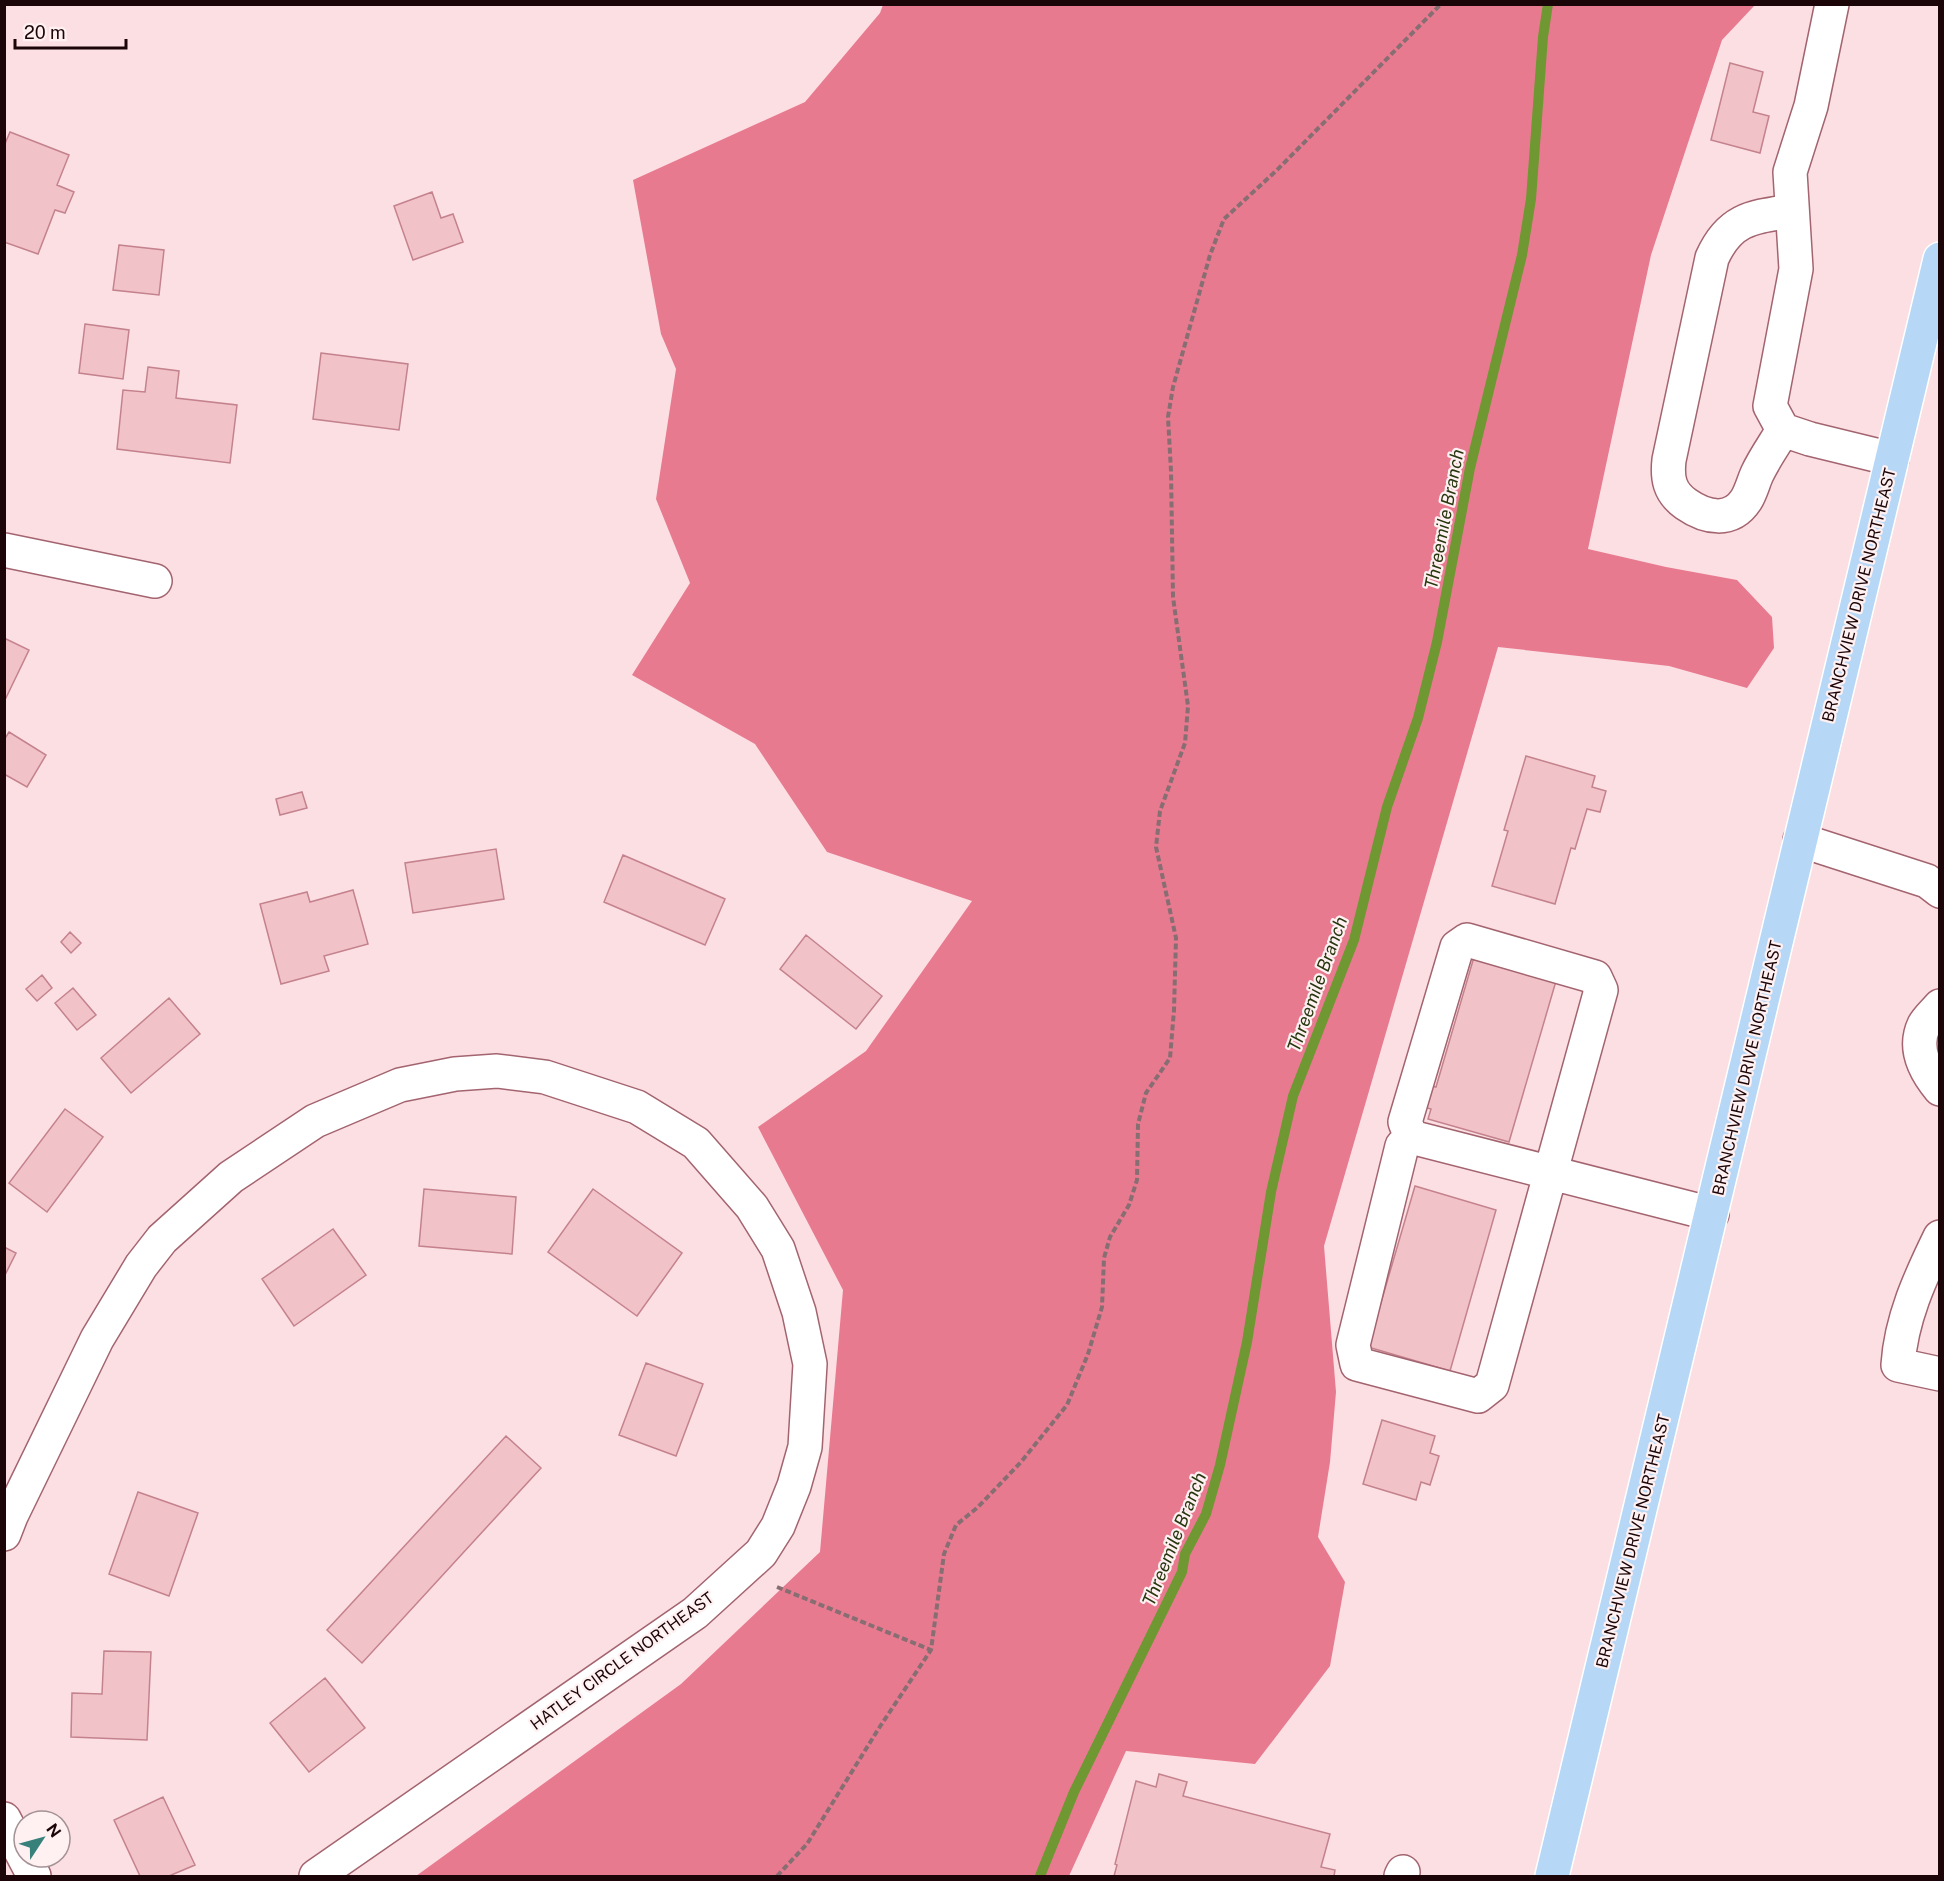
<svg xmlns="http://www.w3.org/2000/svg" width="1944" height="1881" viewBox="0 0 1944 1881" font-family="'Public Sans',sans-serif">
<rect width="100%" height="100%" fill="#fcdfe3"/>
<path fill="#e87a90" d="M883,5H1755L1722,40L1651,255L1588,549L1666,567L1737,580L1772,617L1774,648L1747,688L1669,666L1498,647L1324,1246L1336,1392L1330,1462L1318,1537L1345,1582L1330,1666L1255,1764L1126,1751L1069,1876H416L681,1684L820,1552L843,1290L758,1127L866,1051L972,901L827,852L755,744L632,675L690,583L656,499L676,369L661,334L633,180L805,102L880,13Z"/>
<g fill="none" stroke-linecap="round" stroke-linejoin="round">
<path stroke="#6f9732" stroke-width="10" d="M1040,1876L1074,1792L1182,1572L1185,1554L1206,1514L1220,1465L1247,1342L1271,1192L1293,1096L1354,940L1387,807L1418,718L1437,642L1470,468L1522,255L1531,199L1543,37L1548,4"/>
</g>
<path fill="#f2c2c9" stroke="#c4828d" stroke-width="1.5" d="M1730,63L1763,72L1753,112L1769,116L1760,153L1711,140Z
M10,132L69,155L57,185L74,192L65,213L55,210L38,254L4,242V146Z
M432,192L441,218L453,214L463,242L413,260L394,206Z
M119,245L164,250L159,295L113,290Z
M85,324L129,330L123,379L79,373Z
M321,353L408,364L399,430L313,419Z
M148,367L179,371L176,398L237,405L230,463L117,449L123,390L145,392Z
M4,638L29,650L4,702Z
M9,732L46,755L27,787L4,774V740Z
M1526,756L1595,776L1592,787L1606,791L1600,812L1587,809L1575,849L1571,848L1555,904L1492,886L1508,831L1504,830Z
M302,792L307,808L280,815L276,799Z
M496,849L504,899L413,913L405,863Z
M623,855L725,899L705,945L604,902Z
M353,890L368,944L324,956L329,971L281,984L260,904L307,892L310,902Z
M70,932L81,943L71,953L61,942Z
M806,935L882,996L856,1029L780,969Z
M1474,957L1556,981L1509,1142L1428,1119L1431,1109L1417,1105L1423,1084L1436,1087Z
M42,975L52,988L37,1001L26,989Z
M73,988L96,1015L77,1030L55,1003Z
M169,998L200,1034L131,1093L101,1058Z
M65,1109L103,1137L47,1212L9,1183Z
M1415,1186L1496,1210L1450,1371L1368,1347Z
M424,1189L516,1197L512,1254L419,1246Z
M593,1189L682,1253L637,1316L548,1252Z
M333,1229L366,1275L294,1326L262,1279Z
M4,1247L16,1253L4,1277Z
M646,1363L703,1384L676,1456L619,1435Z
M1382,1420L1435,1436L1430,1453L1439,1456L1430,1485L1421,1482L1416,1500L1363,1484Z
M506,1436L541,1468L362,1663L327,1630Z
M138,1492L198,1513L169,1596L109,1574Z
M104,1651L151,1652L147,1740L71,1737L72,1693L102,1694Z
M325,1678L365,1728L309,1772L270,1723Z
M1159,1774L1187,1782L1183,1796L1330,1834L1321,1867L1335,1870L1334,1876H1114L1117,1865L1115,1864L1136,1781L1156,1787Z
M163,1797L195,1865L169,1876H140L114,1820Z"/>
<g fill="none" stroke-linecap="round" stroke-linejoin="round">
<g stroke="#a3646f" stroke-width="36">
<path id="minor" d="M1832,4L1811,106L1790,172L1796,269L1770,406L1783,430L1810,439L1892,459
M1783,430C1774,445 1764,459 1757,474C1753,483 1751,492 1746,500C1731,523 1706,518 1686,504C1669,492 1667,478 1669,460L1712,258C1730,218 1753,217 1792,211
M4,550L155,581
M1800,840L1927,881L1940,891
M1467,940L1595,977L1601,990L1492,1385L1478,1396L1357,1364L1353,1345L1402,1146L1411,1137L1405,1122L1457,947Z
M1940,1006C1935,1012 1927,1019 1924,1025C1913,1048 1925,1071 1940,1089
M1411,1137L1712,1214
M1940,1237C1920,1278 1901,1319 1898,1365L1940,1374
M4,1534L11,1516L97,1339L141,1266L162,1239L231,1177L315,1121L400,1085L455,1074L497,1071L545,1077L637,1107L696,1143L752,1207L778,1249L799,1312L810,1364L805,1447L794,1486L778,1526L761,1553L695,1613L316,1876
M4,1819L34,1876
M1401,1876L1403,1872"/>
</g>
<g stroke="#fff" stroke-width="36">
<path id="major" d="M1552,1876L1940,259"/>
</g>
<path stroke="#876e72" stroke-width="4" stroke-dasharray="6 3" stroke-linecap="butt" d="M777,1587L931,1650
M777,1876L807,1844L879,1728L931,1650L944,1554L956,1525L977,1508L1021,1462L1067,1405L1088,1354L1102,1307L1104,1258L1110,1237L1129,1205L1137,1180L1138,1124L1146,1093L1170,1058L1174,1010L1176,938L1156,847L1160,811L1185,743L1188,706L1173,597L1171,471L1168,417L1173,387L1210,255L1224,219L1277,170L1441,4"/>
<use href="#minor" stroke="#fff" stroke-width="33"/>
<use href="#major" stroke="#b6d7f6" stroke-width="33"/>
</g>
<g text-anchor="middle" dominant-baseline="central" stroke-width="4.5" stroke-linejoin="round" paint-order="stroke">
<g font-size="16" fill="#1b0509" stroke="#fff0f2">
<text transform="translate(1859 595) rotate(-76)">BRANCHVIEW DRIVE NORTHEAST</text>
<text transform="translate(1747 1068) rotate(-77)">BRANCHVIEW DRIVE NORTHEAST</text>
<text transform="translate(1633 1541) rotate(-76)">BRANCHVIEW DRIVE NORTHEAST</text>
<text transform="translate(622 1661) rotate(-36)">HATLEY CIRCLE NORTHEAST</text>
</g>
<g font-size="18" font-style="italic" fill="#26370e" stroke="#fff0f2">
<text transform="translate(1444 519) rotate(-79)">Threemile Branch</text>
<text transform="translate(1317 984) rotate(-70)">Threemile Branch</text>
<text transform="translate(1174 1539) rotate(-68)">Threemile Branch</text>
</g>
</g>
<rect width="1944" height="1881" fill="none" stroke="#1b0509" stroke-width="12"/>
<g transform="translate(42 1839) rotate(54)"><circle r="28" fill="#fff0f2" stroke="#a49295" stroke-width="1.5"/>
<path d="M0-4.5L10 22L0 15L-10 22Z" fill="#38807a"/>
<text y="-9" font-size="16" font-weight="bold" text-anchor="middle" fill="#1b0509">N</text>
</g>
<path d="M15 39v9h111v-9" fill="none" stroke="#1b0509" stroke-width="3"/>
<text x="24" y="39" font-size="18" fill="#1b0509" stroke="#fff0f2" stroke-width="4.5" paint-order="stroke">20 m</text>
</svg>
